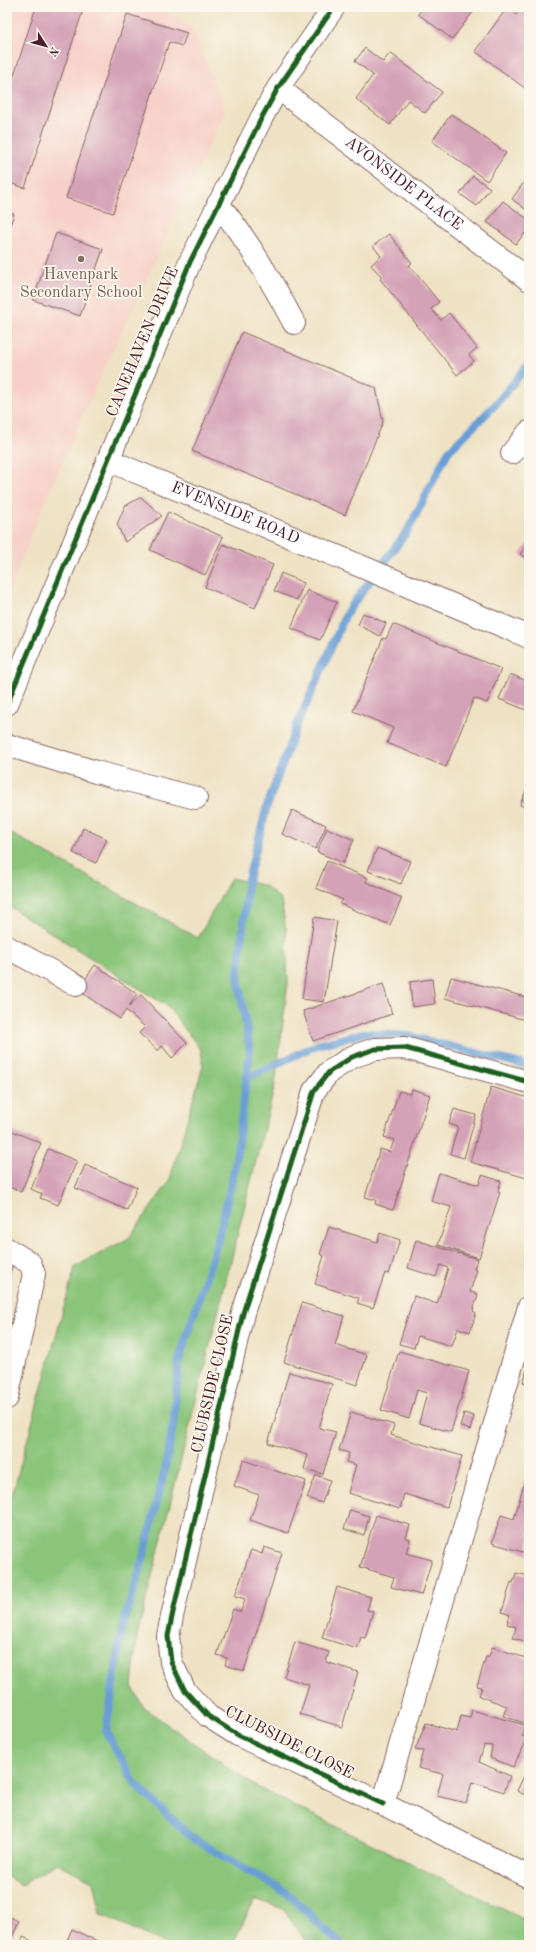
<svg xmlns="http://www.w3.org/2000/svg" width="536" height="1952" viewBox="0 0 536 1952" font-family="'Old Standard TT',serif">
<rect width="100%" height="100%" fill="#fbf7ec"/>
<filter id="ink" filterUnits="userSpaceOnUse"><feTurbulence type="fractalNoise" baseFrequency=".025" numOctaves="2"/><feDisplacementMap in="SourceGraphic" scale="8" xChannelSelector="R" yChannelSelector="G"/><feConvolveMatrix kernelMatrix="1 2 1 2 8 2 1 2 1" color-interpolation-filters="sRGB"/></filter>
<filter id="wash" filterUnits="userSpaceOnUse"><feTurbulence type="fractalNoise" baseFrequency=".012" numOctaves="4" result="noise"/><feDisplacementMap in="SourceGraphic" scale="16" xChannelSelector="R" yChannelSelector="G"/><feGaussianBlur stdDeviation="0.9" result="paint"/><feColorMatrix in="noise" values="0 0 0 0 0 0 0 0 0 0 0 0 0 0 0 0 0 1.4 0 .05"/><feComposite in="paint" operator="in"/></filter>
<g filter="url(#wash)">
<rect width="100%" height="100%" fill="#efe2c4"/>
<path fill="#f7d1c9" d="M7,7H161L192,28L225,111L86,408L32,533L7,598Z"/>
<path fill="#8ac57a" stroke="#6a7252" d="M7,831L198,938L231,878L266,886L281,900L286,929L288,983L275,1085L137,1636L132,1686L144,1708L255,1786L529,1922V1945H309L283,1909L255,1899L232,1945H169L100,1914L93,1881L56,1863L22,1885L7,1877V1514L75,1267L129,1238L169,1182L203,1066L201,1050L167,1006L7,905Z"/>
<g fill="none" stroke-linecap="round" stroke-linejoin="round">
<path stroke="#699ed5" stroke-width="8" d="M247,1078L317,1045L364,1033L409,1036L529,1066
M341,1945L287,1893L192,1838L135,1784L106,1732L122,1629L142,1563L165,1469L173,1426L179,1360L217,1243L235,1167L250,1051L238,976L248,880L267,806L297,725L347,612L408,530L448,452L496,404L529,364"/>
</g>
<g id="blocks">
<path fill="#d4a2b7" d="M36,7H84L25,188L7,182V97Z
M424,7H477L452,39L418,14Z
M522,7L529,9V85L526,89L475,51L507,8L516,15Z
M127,14L187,33L182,46L169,42L113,213L66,198Z
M365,48L383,62L390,53L442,92L425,113L408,100L390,125L356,99L373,75L355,61Z
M451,114L506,153L487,181L432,141Z
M529,175V212L512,199Z
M473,176L490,188L477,206L460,194Z
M503,201L529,220V228L516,244L487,222Z
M7,211L14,214L7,235Z
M56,233L103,249L80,316L33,300Z
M389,234L412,263L409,265L439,302L431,309L441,320L449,313L477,348L469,355L474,361L457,375L380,279L382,277L371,265L381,256L373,246Z
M242,332L376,388L383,422L345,515L192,451Z
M141,497L162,516L125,542L117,524L125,506Z
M168,512L223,537L205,575L150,550Z
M529,543V561L520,554Z
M223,544L273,565L255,608L205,587Z
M281,573L304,583L297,600L274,591Z
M307,590L337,602L320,640L291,628Z
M363,613L386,623L380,636L358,625Z
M393,624L501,669L487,703L474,698L446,767L387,743L393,728L353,711L383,638L386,639Z
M510,674L529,682V703L526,710L499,699Z
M529,783V809L520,805Z
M292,810L326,825L316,849L282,834Z
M83,828L107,839L96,863L73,853Z
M327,828L354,840L343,863L317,852Z
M377,848L410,861L401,884L368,871Z
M327,861L368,878L366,882L402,898L390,925L340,904L343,900L316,888Z
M314,917L337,921L324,1002L302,999Z
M95,965L137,994L129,1006L141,995L187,1043L172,1058L162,1046L158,1051L139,1033L145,1027L126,1010L120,1019L78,990Z
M451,977L529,998V1021L445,998Z
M432,979L435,1004L412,1007L410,982Z
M383,984L392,1014L313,1041L303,1011Z
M491,1087L529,1098V1170L527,1178L470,1162Z
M412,1089L430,1095L393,1210L375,1204L376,1200L365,1197L380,1149L390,1152L394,1140L384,1137L399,1091L410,1094Z
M454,1109L476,1115L464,1158L450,1154L458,1127L449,1124Z
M12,1131L41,1143L21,1192L7,1186V1143Z
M48,1149L77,1161L58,1205L40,1198L42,1194L31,1189Z
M85,1165L137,1187L127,1210L75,1188Z
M439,1173L479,1185L482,1175L501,1181L498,1191L500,1192L479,1258L438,1245L451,1207L431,1201Z
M329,1227L377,1242L380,1233L400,1240L389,1274L385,1273L373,1308L357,1303L359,1298L315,1284L324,1256L320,1254Z
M416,1240L477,1259L474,1269L477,1270L470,1292L478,1294L473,1311L476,1313L470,1332L458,1328L452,1346L418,1336L414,1348L399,1344L414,1296L437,1304L448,1268L440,1265L436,1277L408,1268Z
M7,1258L15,1261L7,1279Z
M302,1303L344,1316L335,1345L367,1355L357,1385L284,1362Z
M399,1351L469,1371L451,1432L419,1423L427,1393L417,1390L409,1419L381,1410Z
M529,1364V1384L523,1382Z
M289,1372L332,1384L319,1428L336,1432L323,1474L304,1469L308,1455L268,1443Z
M351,1412L394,1425L391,1435L462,1456L447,1507L404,1494L400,1509L348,1493L356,1465L346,1462L349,1453L339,1450Z
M464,1413L474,1416L470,1430L460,1426Z
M243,1460L306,1481L288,1533L250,1520L259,1495L234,1486Z
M316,1475L330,1480L322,1503L307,1498Z
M525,1480L529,1481V1554L492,1543L501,1515L514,1519Z
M350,1510L369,1516L364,1535L344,1529Z
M376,1515L410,1525L406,1538L410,1539L406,1553L432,1560L421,1595L391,1587L394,1577L360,1567Z
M264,1547L282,1553L244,1671L225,1665L227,1658L217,1655L233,1609L241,1612L245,1599L235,1596L251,1550L262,1554Z
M516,1573L529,1576V1642L513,1638L516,1627L507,1624L510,1615L502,1612L511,1582L513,1583Z
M337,1587L371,1597L367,1610L373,1611L365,1638L361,1637L357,1649L322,1638Z
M295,1642L329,1652L326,1662L358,1672L342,1727L300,1714L309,1685L284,1677Z
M492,1647L529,1659V1725L503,1716L507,1706L479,1696L482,1687L477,1686L486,1657H489Z
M472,1710L524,1725L522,1736L528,1738L513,1767L490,1758L492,1746L484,1745L479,1762L510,1776L504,1792L472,1782L466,1803L437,1796L443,1774L418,1768L423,1751L415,1750L426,1723L457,1732L461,1716L470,1718Z
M529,1765V1797L517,1791Z
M7,1916L19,1922L10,1941L17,1945H7Z
M72,1929L105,1945H65Z
M23,1937L40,1945H20Z"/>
</g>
</g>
<g filter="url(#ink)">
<use href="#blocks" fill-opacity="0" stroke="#846361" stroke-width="1"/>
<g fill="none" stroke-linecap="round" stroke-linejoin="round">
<g stroke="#846361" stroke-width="24">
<g id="minor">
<path id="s1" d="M278,88L529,280"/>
<path d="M218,204C248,240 272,282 294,323"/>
<path d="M512,453L529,432"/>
<path id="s2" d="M108,460L529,637"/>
<path d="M7,704L190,262L262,117L278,88L334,7"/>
<path d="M7,745L96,772L196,798"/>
<path d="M7,947L76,985"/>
<path d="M7,1249L30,1263L34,1274L7,1398"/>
<path d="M529,1307L383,1804L529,1877"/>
<path d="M383,1804L238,1735L208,1716L185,1691L171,1662L168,1636L173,1612L243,1313L314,1091L329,1072L352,1057L375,1049L405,1048L529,1082"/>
</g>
</g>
<use href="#minor" stroke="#fff" stroke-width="22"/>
<g stroke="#fbf7ec" stroke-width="8">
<path id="cycleway" d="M7,704L190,262L262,117L278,88L334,7
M383,1804L238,1735L208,1716L185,1691L171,1662L168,1636L173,1612L243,1313L314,1091L329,1072L352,1057L375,1049L405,1048L529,1082"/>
</g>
<use href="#cycleway" stroke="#1b5e20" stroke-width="5"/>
</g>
</g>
<circle fill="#8d6e63" stroke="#fbf7ec" stroke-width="1.5" cx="81" cy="259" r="4"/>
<g text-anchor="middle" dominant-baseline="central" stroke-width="3.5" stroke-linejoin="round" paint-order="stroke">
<g font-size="16" fill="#4a1f2b" stroke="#fbf7ec">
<text stroke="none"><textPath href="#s1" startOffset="158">AVONSIDE PLACE</textPath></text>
<text transform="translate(143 342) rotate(-67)">CANEHAVEN DRIVE</text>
<text stroke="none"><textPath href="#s2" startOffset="138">EVENSIDE ROAD</textPath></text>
<text transform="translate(213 1384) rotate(-77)">CLUBSIDE CLOSE</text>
<text transform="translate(289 1743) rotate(27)">CLUBSIDE CLOSE</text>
</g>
<g font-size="16" fill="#785e54" stroke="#fbf7ec">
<text x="81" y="275">Havenpark<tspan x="81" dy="18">Secondary School</tspan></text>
</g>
</g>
<rect width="536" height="1952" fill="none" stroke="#fbf7ec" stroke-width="24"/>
<g transform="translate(46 46) rotate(126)" stroke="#fbf7ec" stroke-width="3" paint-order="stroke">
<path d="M0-3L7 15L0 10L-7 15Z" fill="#4a1f2b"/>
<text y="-6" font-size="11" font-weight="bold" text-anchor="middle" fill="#4a1f2b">N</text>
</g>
</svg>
